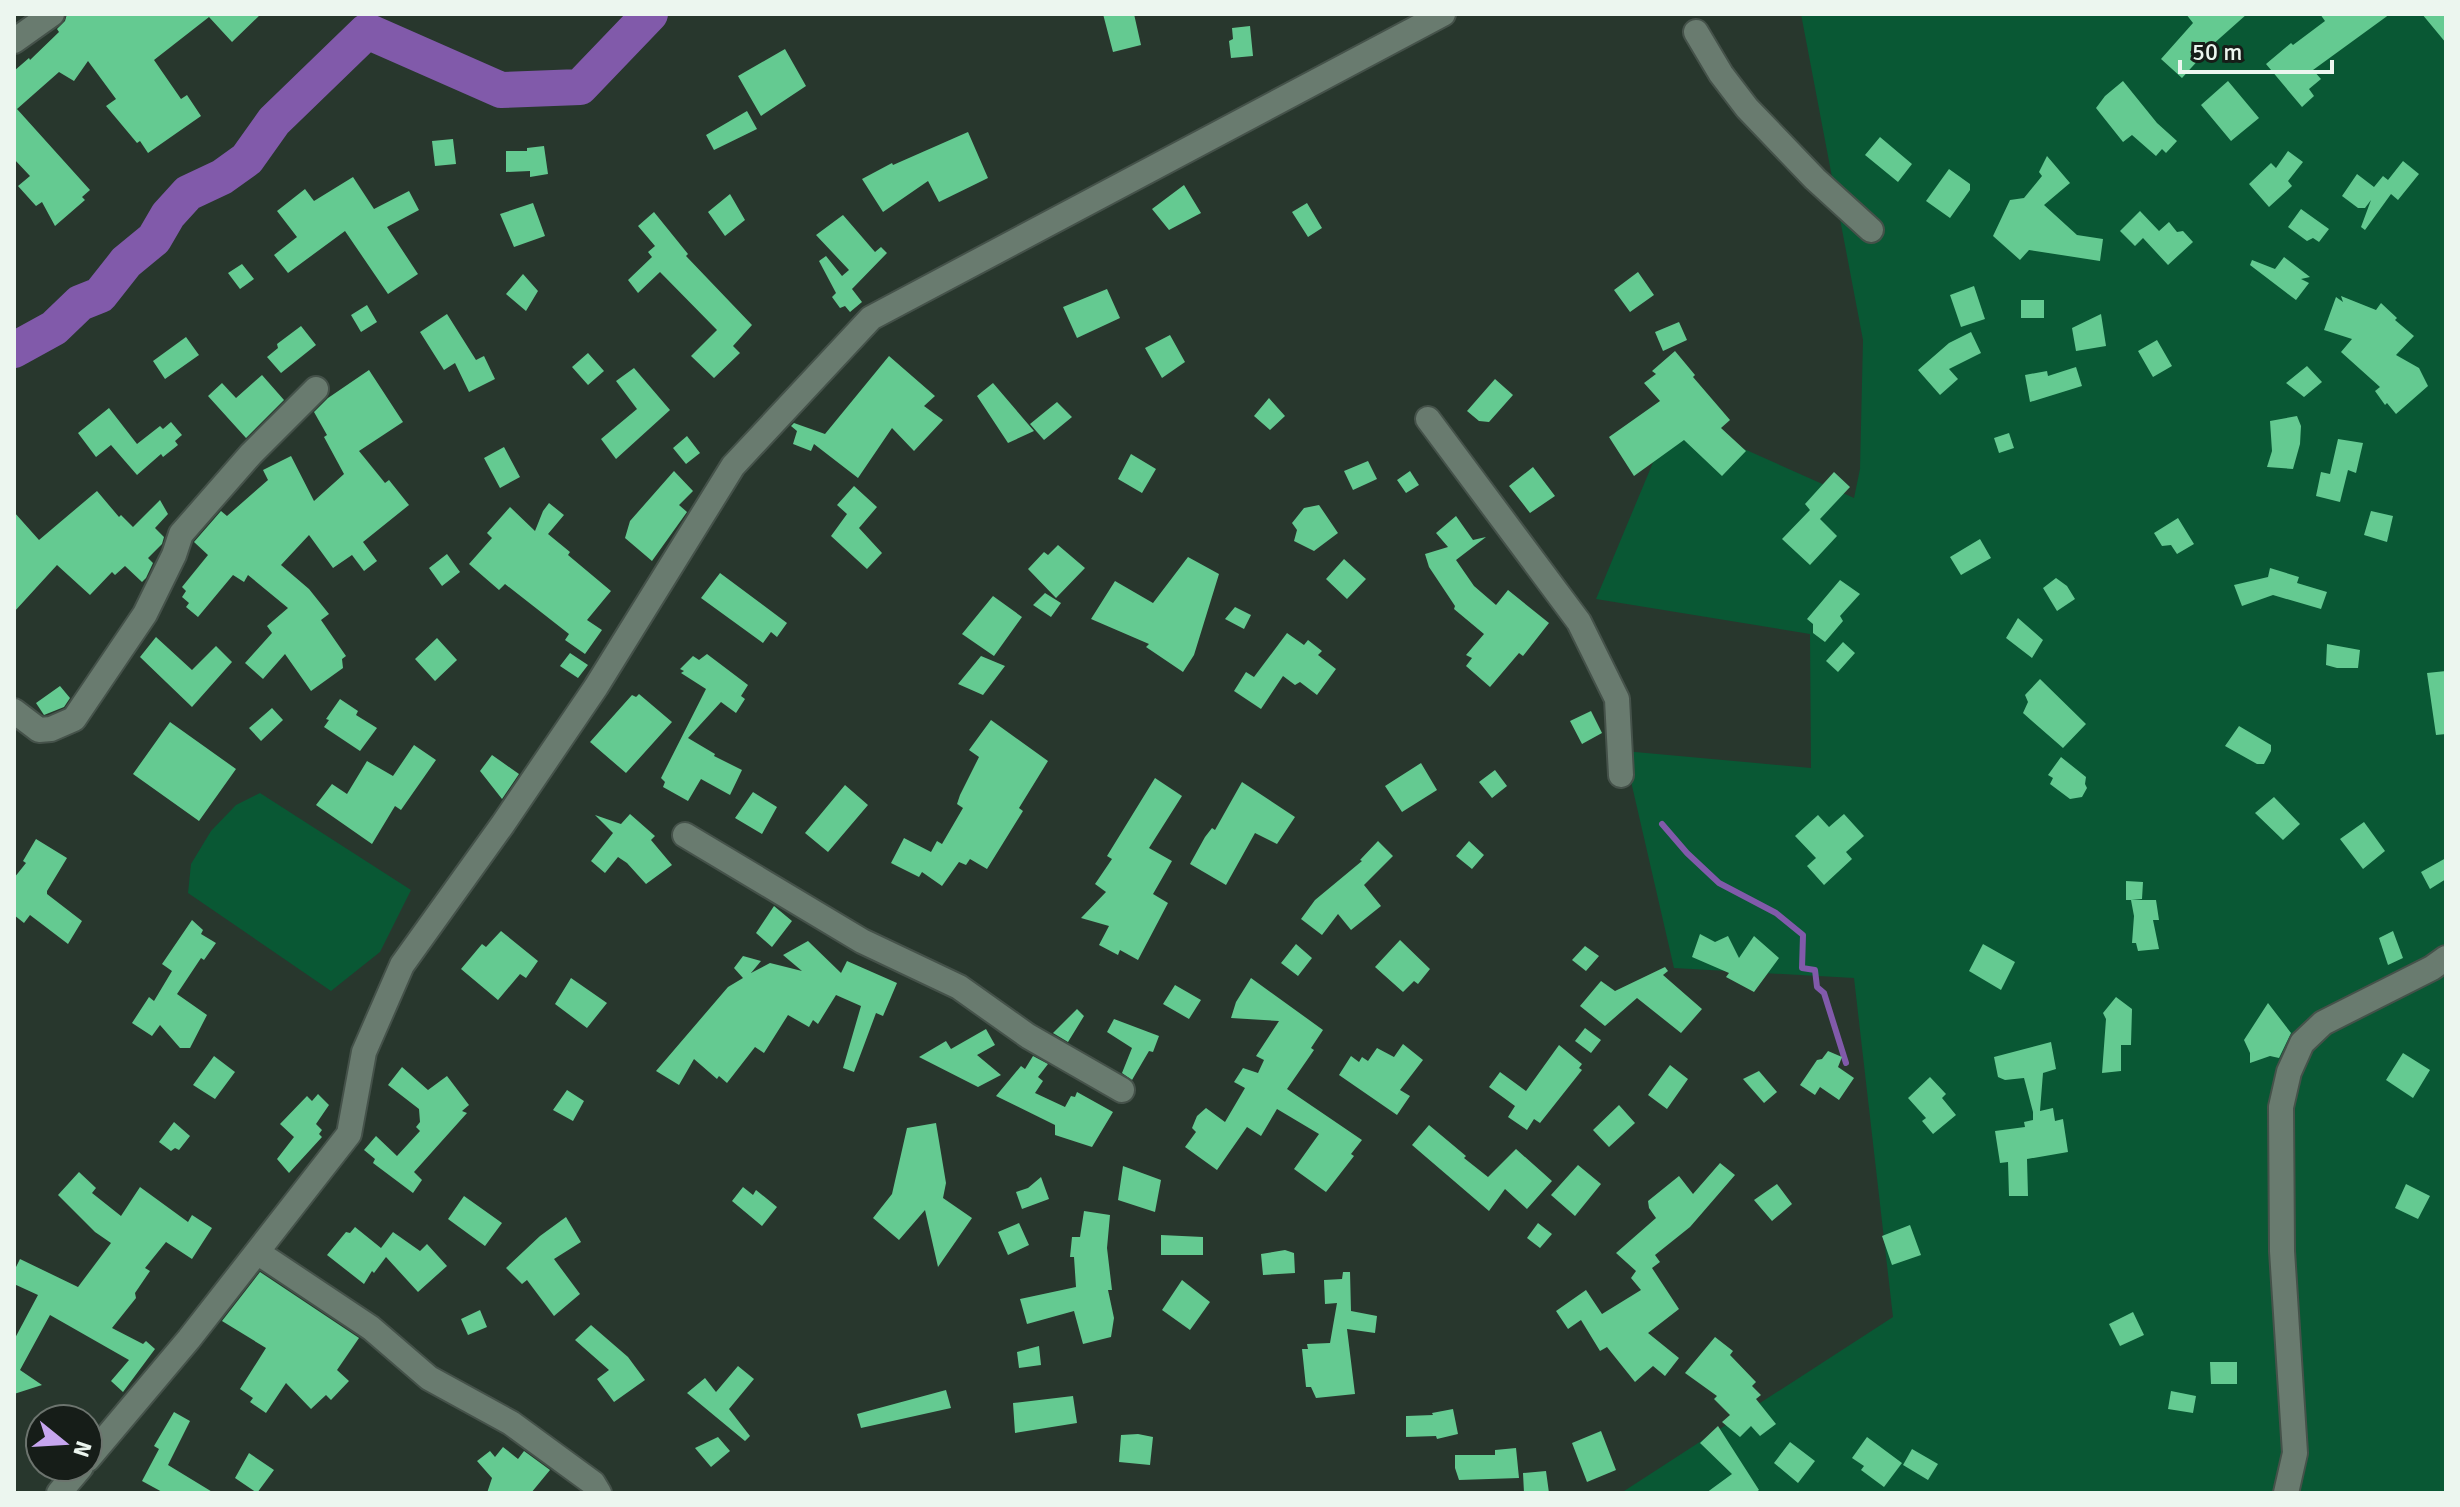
<svg xmlns="http://www.w3.org/2000/svg" width="2460" height="1507" viewBox="0 0 2460 1507" font-family="Signika,sans-serif">
<rect width="100%" height="100%" fill="#28372d"/>
<path fill="#095834" d="M1801,14H2446V1493H1621L1893,1317L1854,978L1674,968L1624,751L1811,768L1810,634L1596,599L1672,417L1854,498L1860,469L1863,340Z
M260,793L411,890L380,952L331,991L188,893L191,864L211,831L236,805Z"/>
<g fill="none" stroke-linecap="round" stroke-linejoin="round">
<path stroke="#815aaa" stroke-width="6" d="M1662,824L1687,853L1719,883L1776,913L1803,935L1802,968L1815,970L1817,987L1824,993L1846,1063"/>
<path stroke="#815aaa" stroke-width="36" d="M14,350L54,328L80,303L100,295L126,262L154,239L168,215L188,193L222,177L247,159L274,121L367,31L501,90L580,87L650,14"/>
</g>
<path fill="#64ca91" d="M67,14H261L232,42L209,17L154,60L181,99L187,95L201,116L148,153L140,141L137,143L106,106L116,99L88,61L74,81L59,72L17,109L90,190L82,197L85,200L55,226L42,202L36,206L18,186L30,176L14,159V71L29,58L30,60L59,32L57,29L65,21Z
M1103,14H1134L1141,45L1113,52Z
M2186,14H2247L2211,46L2182,78L2161,59L2193,23Z
M2320,14H2390L2313,70L2321,79L2309,89L2314,96L2302,107L2266,64L2291,43L2293,45L2325,21Z
M2422,14H2446V43Z
M1250,26L1253,56L1231,58L1229,41L1233,39L1232,28Z
M785,49L806,86L761,116L738,76Z
M2123,81L2157,123L2177,141L2166,153L2162,149L2156,156L2132,135L2123,142L2096,108L2105,96Z
M2228,81L2259,118L2231,141L2201,105Z
M747,111L757,129L714,150L706,135Z
M968,132L988,178L939,202L928,181L883,212L862,179L892,163L893,165Z
M1880,137L1912,164L1898,182L1865,155Z
M453,139L456,164L435,166L432,141Z
M544,146L548,174L530,177V171L506,172V151H527V148Z
M2288,151L2303,162L2288,181L2292,186L2269,207L2249,184L2271,163L2276,168Z
M2047,156L2070,183L2044,205L2077,235L2103,239L2100,261L2029,250L2020,260L1993,236L2010,200L2024,198L2042,176L2039,172Z
M2403,161L2419,174L2398,200L2391,194L2365,230L2361,227L2371,200L2365,208H2358L2342,196L2357,174L2374,187L2383,176L2388,180Z
M1949,169L1970,184V190L1950,218L1926,201Z
M353,177L374,209L409,191L419,210L387,227L418,274L388,294L345,231L288,273L274,255L297,237L277,211L305,189L314,201Z
M1184,185L1201,213L1169,230L1152,209Z
M730,194L745,220L725,236L708,212Z
M533,203L545,236L514,247L500,214Z
M1307,203L1322,228L1308,237L1292,212Z
M2301,209L2329,229L2319,242L2313,238L2307,241L2288,227Z
M2140,211L2159,231L2169,222L2177,232L2183,231L2193,242L2168,265L2143,238L2135,246L2120,231Z
M654,212L688,254L686,256L752,325L733,346L740,353L714,378L691,356L717,330L660,272L638,293L628,280L652,257L648,252L655,246L638,226Z
M843,215L875,252L881,247L887,253L852,289L862,302L850,312L845,306L840,308L832,297L836,293L819,261L826,256L842,276L849,270L816,235Z
M2284,257L2310,277L2301,279L2309,283L2296,300L2250,265L2252,260L2275,269Z
M242,264L254,279L240,289L228,273Z
M1638,272L1654,295L1630,312L1614,290Z
M523,274L538,291L526,311L506,294Z
M1974,286L1985,319L1961,327L1950,295Z
M1107,289L1120,318L1077,338L1063,307Z
M2341,296L2376,310L2381,303L2397,318L2395,320L2414,336L2396,355L2419,368L2428,386L2396,414L2387,403L2385,405L2375,391L2380,387L2341,352L2352,339L2324,330L2336,297L2343,302Z
M2021,300H2044V318H2021Z
M367,305L377,322L361,332L351,315Z
M447,314L476,360L484,356L495,379L469,392L455,363L444,370L420,332Z
M2101,314L2106,346L2076,351L2072,328Z
M1679,322L1687,340L1663,351L1655,332Z
M301,326L316,345L281,373L267,357L278,348L277,344Z
M1971,332L1981,353L1949,369L1958,379L1940,395L1918,370L1949,343Z
M1170,335L1185,362L1162,378L1145,348Z
M186,337L199,355L165,379L153,361Z
M2157,340L2172,366L2153,377L2138,351Z
M1675,351L1695,375L1693,377L1730,420L1721,428L1746,451L1722,476L1684,440L1634,476L1609,437L1660,401L1644,383L1656,374L1652,371Z
M588,353L604,371L588,385L572,367Z
M889,356L935,396L924,406L943,420L914,451L892,428L858,478L814,444L811,451L793,444L797,431L791,426L794,423L825,434Z
M2307,366L2322,382L2304,397L2286,383Z
M2076,367L2082,386L2030,402L2025,375L2047,371L2048,376Z
M634,368L670,410L616,459L601,439L637,409L616,381Z
M369,370L403,422L359,451L385,483L389,480L409,505L363,542L377,561L364,571L352,555L333,568L309,535L281,565L309,589L329,614L321,620L346,656L342,659L343,668L311,691L285,654L263,679L245,663L272,633L267,626L288,608L248,575L244,582L233,575L198,617L186,607L189,603L182,597L186,591L182,587L208,555L194,542L221,511L227,516L268,480L263,470L291,456L314,501L344,474L324,437L327,435L314,412L328,398Z
M262,375L284,400L246,438L208,396L222,383L236,398Z
M1495,379L1513,395L1489,422L1479,421L1467,411Z
M993,383L1034,431L1008,443L977,396Z
M1269,398L1285,416L1270,430L1254,416Z
M1057,402L1072,417L1044,440L1030,424Z
M109,408L137,444L160,426L163,429L171,422L182,435L175,441L178,445L163,457L161,454L137,475L111,445L96,457L78,433Z
M2297,416L2301,426L2300,444L2293,469L2267,467L2272,451L2270,421Z
M2009,433L2014,448L1999,453L1994,438Z
M687,436L700,453L686,464L673,448Z
M2338,439L2363,443L2356,473L2348,470L2340,502L2316,496L2321,472L2330,474Z
M504,447L520,477L500,488L484,458Z
M1131,454L1156,469L1142,493L1118,479Z
M1368,461L1377,479L1353,490L1344,471Z
M1533,467L1555,496L1530,513L1509,486Z
M674,471L693,491L679,505L687,512L652,561L625,538L630,521Z
M1410,471L1419,485L1406,493L1397,480Z
M1834,472L1850,487L1820,519L1837,536L1810,565L1782,539L1810,510L1805,504Z
M854,486L877,507L859,528L882,553L867,569L831,536L847,514L837,505Z
M97,491L119,517L121,515L133,527L160,500L168,514L155,528L164,537L162,544L148,558L153,563L146,578L142,582L125,566L115,575L112,572L90,595L57,565L14,612V512L39,540Z
M549,503L564,515L548,534L570,552L568,555L611,591L587,620L602,630L585,654L565,640L569,634L505,584L499,590L469,564L492,538L487,533L510,507L535,531L543,511Z
M1319,505L1338,533L1314,551L1294,541L1297,530L1292,523L1304,508Z
M2371,511L2393,516L2387,542L2364,535Z
M1456,516L1473,540L1486,537L1456,560L1474,586L1496,605L1508,590L1549,623L1523,656L1519,653L1490,687L1466,666L1472,658L1466,655L1484,634L1454,609L1455,606L1429,567L1425,554L1448,547L1436,533Z
M2178,518L2194,544L2177,554L2171,545L2162,546L2154,533Z
M1980,539L1991,558L1961,575L1950,557Z
M1058,545L1085,568L1056,598L1028,569L1044,552L1048,555Z
M447,554L460,572L442,586L429,568Z
M1188,557L1219,574L1194,655L1183,672L1146,647L1149,644L1091,619L1115,581L1153,603Z
M1344,559L1366,579L1347,599L1326,579Z
M2270,568L2299,577L2297,583L2327,592L2321,609L2273,595L2242,606L2234,585L2268,577Z
M720,573L787,623L777,637L771,632L763,643L701,598Z
M2056,578L2067,586L2075,599L2057,611L2043,588Z
M1840,580L1860,594L1840,616L1843,621L1825,642L1813,633V624L1807,619Z
M1045,593L1061,603L1051,617L1033,605Z
M993,596L1022,617L994,656L962,634Z
M1235,607L1251,615L1244,629L1225,619Z
M2018,618L2043,640L2032,658L2006,638Z
M1287,633L1304,645L1308,640L1322,651L1318,655L1336,669L1317,695L1300,682L1295,685L1283,676L1261,709L1234,691L1246,672L1254,677Z
M156,637L192,670L216,646L232,662L192,707L140,657Z
M437,638L457,660L435,681L415,659Z
M1843,642L1855,653L1838,672L1826,661Z
M2327,644L2360,650L2358,668H2337L2326,665Z
M570,653L588,665L578,678L560,666Z
M707,654L748,685L741,696L745,699L736,713L721,702L688,738L715,754L714,756L742,770L730,795L701,779L688,801L663,787L665,782L661,778L706,689L681,673L684,671L680,669L693,656L699,660Z
M981,656L1005,666L983,695L958,684Z
M2446,671V734L2436,735L2427,673Z
M2040,679L2086,724L2063,748L2023,713L2028,702L2025,695Z
M60,686L70,698L64,707L44,715L36,703Z
M639,694L672,722L626,773L590,742L632,695L636,697Z
M340,699L358,711L356,715L377,728L360,751L324,727L329,720L326,719Z
M272,708L283,720L261,741L249,728Z
M1591,711L1602,733L1582,744L1570,721Z
M991,720L1048,761L1019,808L1023,811L987,869L970,859L966,865L959,862L942,886L922,872L919,877L891,863L904,838L931,852L937,841L942,844L963,808L957,804L960,795L979,757L969,750Z
M170,722L236,769L199,821L133,774Z
M2239,726L2271,745V751L2264,764H2257L2225,746Z
M414,745L436,760L401,810L395,806L372,844L316,805L332,784L347,794L367,761L393,776Z
M492,755L519,774L502,799L480,771Z
M2061,757L2086,777L2085,784L2087,788L2082,797L2070,799L2050,784L2053,778L2048,775Z
M1421,763L1437,790L1402,812L1385,786Z
M1495,770L1507,786L1492,798L1479,782Z
M1155,778L1182,796L1149,848L1172,861L1153,894L1168,903L1138,960L1120,950L1118,955L1099,945L1109,926L1081,918L1106,892L1095,884L1112,859L1107,856Z
M1242,782L1295,817L1277,844L1255,833L1226,885L1190,864L1205,837L1212,828L1215,830Z
M845,785L868,805L828,852L805,833Z
M753,792L777,807L762,834L735,818Z
M2274,797L2300,824L2283,840L2255,813Z
M630,814L655,836L651,840L672,865L646,884L627,863L618,857L605,873L591,861L613,833L595,815L621,824Z
M1844,814L1864,836L1846,852L1852,859L1824,885L1807,866L1816,858L1795,836L1818,815L1829,827Z
M2364,822L2385,851L2363,869L2340,839Z
M36,839L67,858L47,891V894L82,921L68,944L30,915L24,923L14,915V878L26,863L23,861Z
M1378,841L1393,856L1364,885L1381,906L1351,930L1338,914L1322,935L1301,919L1315,900L1362,861L1360,860Z
M1469,841L1484,855L1472,869L1456,856Z
M2446,858V879L2430,889L2421,872Z
M2126,881L2143,882L2142,899L2131,900H2156L2159,920H2153L2159,949L2138,951L2136,943H2132L2134,916L2131,900H2126Z
M774,906L792,921L772,947L756,933Z
M192,920L203,930L201,934L216,943L204,960L201,958L177,994L207,1015L190,1048H180L160,1025L152,1036L132,1023L149,997L154,1001L172,971L162,964Z
M501,931L538,961L526,978L520,974L498,1000L461,969L482,944L486,947Z
M2393,931L2403,958L2388,965L2379,938Z
M1700,934L1715,942L1728,936L1739,958L1754,936L1779,958L1754,992L1726,977L1729,973L1692,957Z
M1400,940L1430,969L1418,984L1414,981L1403,992L1375,967Z
M808,941L841,973L847,961L897,983L883,1016L876,1013L854,1072L843,1068L861,1006L836,995L818,1024L813,1020L809,1027L788,1015L764,1053L755,1047L727,1083L719,1076L717,1079L694,1059L679,1085L656,1071L728,987L743,978L734,968L743,956L761,961L751,973L770,963L802,971L783,955Z
M1296,944L1312,958L1298,976L1281,963Z
M1983,944L2015,962L2001,990L1969,971Z
M1585,946L1599,956L1586,971L1572,960Z
M1665,967L1668,971L1663,975L1702,1009L1681,1033L1637,998L1605,1026L1580,1006L1601,981L1615,991Z
M571,978L607,1003L587,1028L555,1004Z
M1251,978L1323,1030L1311,1048L1314,1050L1287,1089L1362,1140L1351,1154L1354,1156L1326,1192L1294,1169L1319,1134L1277,1109L1261,1136L1247,1127L1217,1170L1185,1147L1196,1132L1192,1128L1197,1116L1206,1108L1225,1122L1245,1088L1234,1082L1243,1068L1258,1073L1264,1060L1256,1056L1279,1021L1231,1018L1236,1002Z
M1175,985L1201,1000L1189,1019L1163,1004Z
M2116,997L2132,1009L2131,1045H2121V1071L2102,1073L2106,1019L2103,1013Z
M2268,1003L2291,1033L2279,1058L2270,1056L2250,1063V1053L2244,1040Z
M1077,1009L1084,1016L1068,1042L1053,1033Z
M1114,1019L1159,1036L1153,1052L1149,1051L1132,1080L1122,1073L1132,1048L1107,1032Z
M1585,1028L1601,1040L1591,1053L1575,1041Z
M986,1029L995,1045L977,1055L1001,1075L978,1087L919,1057L946,1041L951,1049Z
M2051,1042L2056,1069L2043,1073L2040,1111L2053,1108L2055,1121L2063,1119L2068,1152L2027,1159L2028,1196H2009L2008,1162L2000,1163L1995,1131L2025,1127L2024,1122L2033,1120V1112L2024,1078L2005,1080L1998,1077L1994,1057Z
M1403,1044L1423,1060L1400,1090L1410,1096L1397,1115L1339,1075L1351,1056L1359,1062L1362,1057L1368,1061L1377,1048L1394,1057Z
M1559,1045L1582,1064L1579,1068L1582,1070L1540,1123L1534,1119L1527,1130L1508,1117L1515,1106L1489,1087L1500,1072L1526,1091Z
M1828,1051L1842,1057L1838,1067L1854,1078L1839,1100L1820,1087L1815,1095L1800,1085L1817,1060L1822,1059Z
M2403,1053L2430,1070L2413,1098L2386,1080Z
M214,1056L235,1072L215,1099L193,1085Z
M1033,1056L1048,1064L1038,1077L1043,1081L1035,1093L1065,1107L1071,1096L1075,1097L1077,1092L1113,1112L1092,1147L1055,1135V1125L996,1096L1021,1066L1025,1069Z
M1670,1065L1688,1079L1667,1109L1648,1095Z
M402,1067L428,1090L447,1076L469,1105L462,1111L467,1113L414,1172L422,1180L413,1193L373,1163L375,1159L364,1150L376,1136L397,1156L420,1131L416,1127L420,1122L419,1109L388,1085Z
M1759,1071L1777,1092L1764,1103L1743,1079Z
M1930,1077L1946,1094L1942,1098L1956,1115L1933,1134L1922,1121L1926,1118L1908,1098Z
M567,1090L584,1101L573,1121L553,1110Z
M318,1094L329,1105L316,1124L322,1130L319,1134L322,1137L289,1173L277,1159L294,1137L280,1124L307,1096L312,1101Z
M1619,1105L1635,1123L1609,1147L1593,1130Z
M174,1122L190,1136L179,1150L175,1148L171,1151L159,1142Z
M936,1123L946,1183L943,1198L972,1218L938,1267L925,1210L899,1240L873,1218L892,1194L907,1128Z
M1429,1125L1466,1156L1464,1158L1488,1177L1516,1149L1552,1181L1527,1209L1505,1189L1489,1211L1412,1145Z
M1720,1163L1735,1175L1690,1227L1655,1255L1660,1262L1652,1268L1679,1309L1648,1333L1679,1358L1665,1376L1653,1366L1635,1382L1607,1347L1600,1351L1581,1320L1568,1329L1556,1311L1586,1290L1602,1314L1641,1290L1631,1278L1636,1271L1616,1253L1656,1218L1649,1208L1648,1201L1679,1176L1693,1194Z
M1578,1165L1601,1184L1575,1216L1551,1195Z
M1123,1166L1161,1180L1155,1212L1118,1200Z
M79,1172L96,1188L92,1193L121,1216L140,1187L188,1222L192,1215L212,1228L192,1259L166,1242L145,1268L150,1271L135,1293L136,1298L112,1328L143,1344L146,1341L155,1349L123,1392L111,1381L129,1360L50,1315L20,1370L42,1385L14,1394V1340L38,1295L14,1284V1271L20,1259L78,1287L111,1243L95,1232L58,1195Z
M1041,1177L1049,1199L1022,1209L1016,1192L1028,1188Z
M1777,1184L1792,1204L1772,1221L1754,1200Z
M2406,1184L2430,1196L2418,1219L2395,1208Z
M743,1187L753,1195L756,1190L777,1207L762,1226L732,1201Z
M464,1196L502,1223L485,1246L448,1219Z
M1084,1211L1110,1215L1107,1248L1112,1290H1108L1114,1318L1111,1337L1083,1344L1074,1311L1027,1324L1020,1299L1076,1287L1074,1257H1070L1072,1237H1080Z
M566,1217L581,1242L554,1259L580,1294L554,1316L527,1280L522,1284L506,1268L540,1236Z
M1019,1223L1029,1245L1008,1255L998,1232Z
M1538,1223L1552,1234L1540,1248L1527,1238Z
M1910,1225L1921,1255L1892,1265L1882,1236Z
M355,1227L381,1248L393,1232L420,1251L427,1244L447,1266L418,1292L386,1257L374,1273L372,1271L364,1284L327,1255L346,1232L350,1233Z
M1161,1235L1203,1237V1255H1161Z
M1285,1250L1294,1253L1295,1273L1263,1275L1261,1254Z
M260,1272L359,1338L337,1370L349,1381L331,1400L326,1395L311,1409L286,1383L266,1413L250,1402L253,1398L240,1389L266,1348L222,1321Z
M1343,1272H1350L1351,1311L1377,1316L1375,1333L1347,1329L1355,1394L1316,1398L1311,1387H1306L1302,1349H1308L1307,1344L1330,1343L1337,1303L1325,1304L1324,1280L1342,1279Z
M1182,1280L1210,1302L1190,1330L1162,1310Z
M480,1310L487,1327L468,1335L461,1319Z
M2133,1312L2144,1335L2120,1346L2109,1324Z
M591,1325L628,1357L645,1380L614,1402L597,1379L609,1370L575,1340Z
M1715,1337L1733,1351L1730,1355L1756,1382L1752,1386L1761,1395L1756,1399L1776,1424L1760,1436L1751,1426L1740,1437L1722,1422L1730,1415L1714,1399L1717,1396L1685,1373Z
M1039,1346L1041,1365L1019,1368L1017,1352Z
M2210,1362H2237V1384H2211Z
M738,1366L754,1379L729,1409L750,1436L745,1441L687,1393L705,1378L716,1392Z
M946,1390L951,1408L861,1428L857,1414Z
M2171,1391L2196,1396L2193,1413L2168,1409Z
M1073,1396L1077,1423L1015,1433L1013,1403Z
M1453,1409L1458,1434L1437,1439L1436,1436L1406,1437V1416L1433,1415L1432,1413Z
M174,1412L190,1421L168,1465L214,1493H164L142,1481L159,1449L154,1446Z
M1718,1426L1759,1490L1755,1493L1751,1491L1748,1493H1706L1732,1474L1700,1443Z
M1601,1431L1616,1470L1587,1482L1572,1443Z
M1138,1434L1153,1437L1150,1465L1119,1462L1121,1435Z
M718,1437L730,1451L711,1467L695,1448Z
M1867,1437L1902,1463L1884,1487L1861,1470L1864,1466L1852,1458Z
M1790,1442L1815,1461L1798,1483L1774,1463Z
M503,1447L518,1459L524,1451L550,1470L531,1493H487L492,1478L477,1461L490,1451L495,1457Z
M1516,1448L1519,1478L1459,1480L1455,1468V1455H1495V1450Z
M1912,1449L1938,1464L1928,1480L1903,1465Z
M249,1453L274,1470L257,1493L235,1478Z
M1546,1471L1549,1493H1524L1523,1473Z"/>
<g fill="none" stroke-linecap="round" stroke-linejoin="round">
<g stroke="#45524a" stroke-width="28">
<path id="minor" d="M1696,32L1721,74L1747,108L1815,179L1871,230
M14,41L52,14
M1428,419L1579,622L1617,699L1621,775
M14,711L39,730L51,729L74,719L145,614L174,555L181,534L251,454L316,389
M685,835L862,941L959,987L1028,1036L1122,1090
M257,1252L371,1328L429,1378L511,1423L593,1483L599,1493
M88,1459L189,1339L349,1134L364,1052L402,965L503,824L596,687L733,466L871,318L1443,14
M59,1493L81,1467
M2286,1493L2295,1453L2282,1251L2281,1107L2289,1072L2302,1043L2323,1023L2432,968L2446,958"/>
</g>
<use href="#minor" stroke="#697b6f" stroke-width="24"/>
</g>
<rect width="2460" height="1507" fill="none" stroke="#ecf6ef" stroke-width="32"/>
<g transform="translate(64 1443) rotate(108)"><circle r="38" fill="#161d18" stroke="#6c746e" stroke-width="2"/>
<path d="M0-6L14 30L0 20L-14 30Z" fill="#c7a6ef"/>
<text y="-12" font-size="22" font-weight="bold" text-anchor="middle" fill="#ecf6ef">N</text>
</g>
<path d="M2180 60v12h152v-12" fill="none" stroke="#ecf6ef" stroke-width="4"/>
<text x="2192" y="60" font-size="24" fill="#ecf6ef" stroke="#161d18" stroke-width="6" paint-order="stroke">50 m</text>
</svg>
